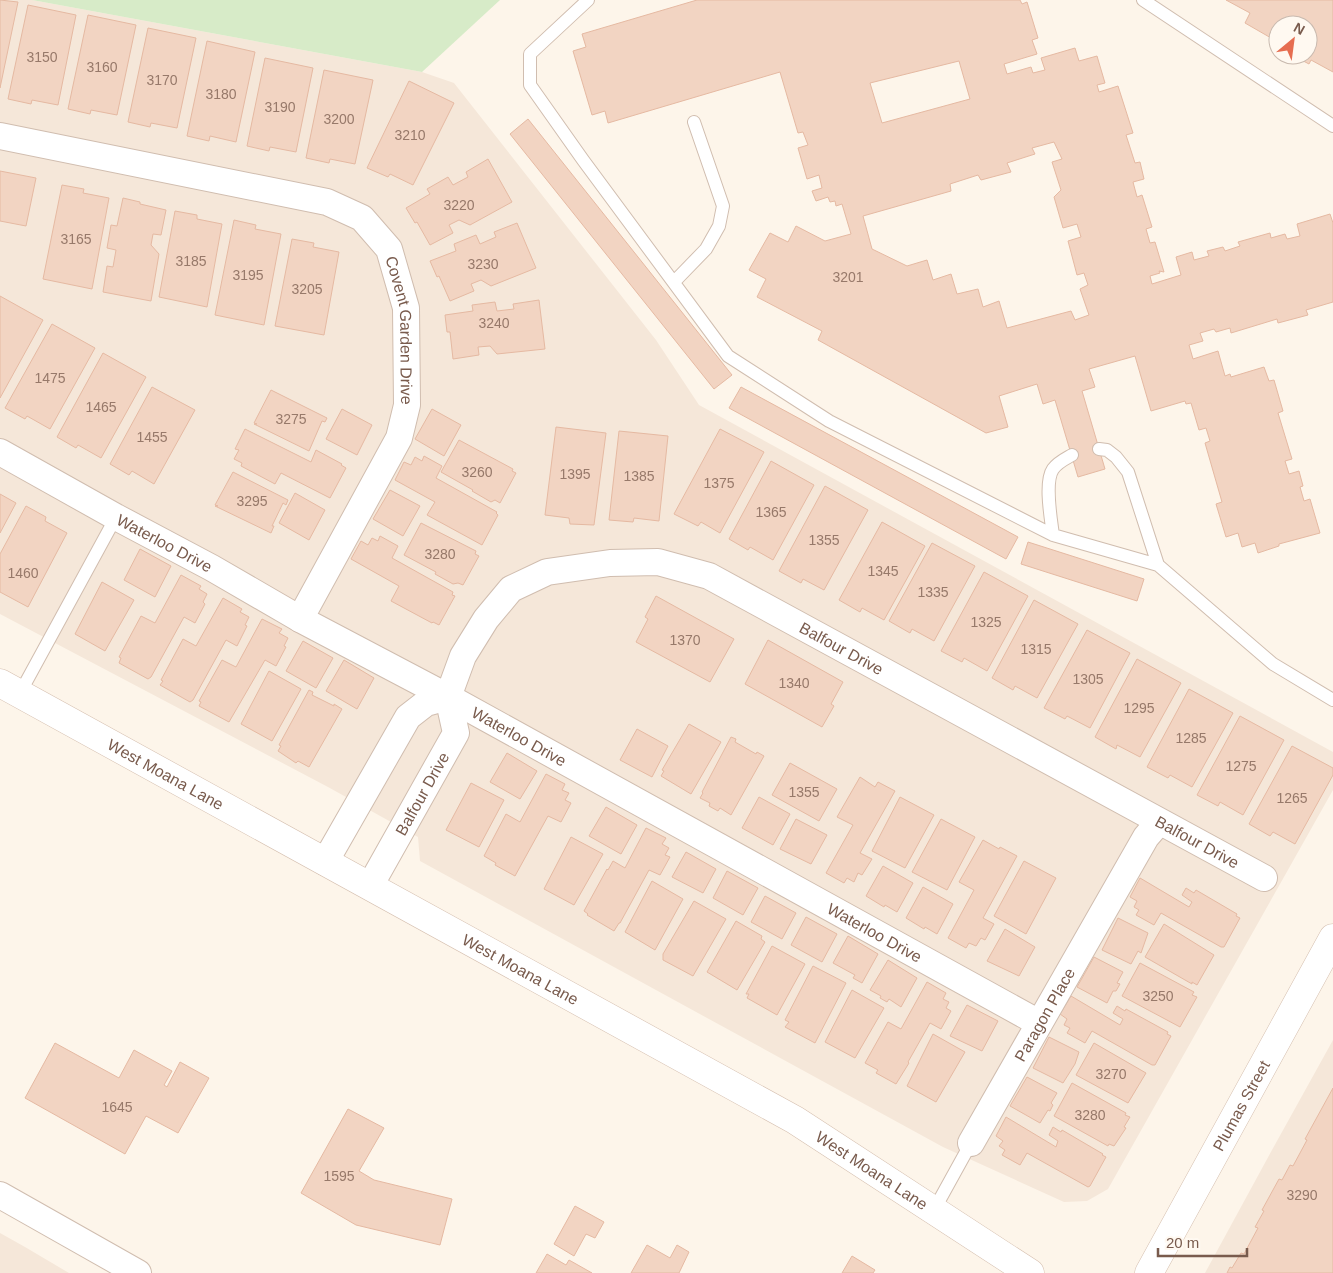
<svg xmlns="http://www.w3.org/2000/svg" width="1333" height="1273" viewBox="0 0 1333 1273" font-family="Helvetica,sans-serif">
<rect width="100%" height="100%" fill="#fdf5ea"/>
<path fill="#f5e7d9" d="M0,0H32L422,72L454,83L656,340L699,405L1333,752V790L1108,1189L1087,1201L1064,1202L943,1147L420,861L418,837L328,787L0,614Z
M1333,1040V1273H1205L1272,1150Z
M0,1233L25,1247L69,1273H0Z"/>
<path fill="#d7ebc8" d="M32,0H500L422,72Z"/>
<path fill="#f2d4c2" stroke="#e5b9a2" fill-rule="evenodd" d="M0,0L18,2L0,88Z
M697,0H1020L1022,4L1027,2L1038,38L1032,40L1037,54L1004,64L1007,74L1031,67L1033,73L1045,70L1041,58L1075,48L1079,61L1097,56L1105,83L1097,85L1099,92L1118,86L1133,133L1126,135L1135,163L1140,162L1144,179L1133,182L1137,197L1142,195L1152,227L1146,229L1150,243L1155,242L1164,272L1159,271L1160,273L1150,276L1152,284L1181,275L1176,257L1192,252L1194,260L1209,256L1207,251L1223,247L1225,251L1240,246L1238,242L1270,233L1271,238L1285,234L1287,239L1300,236L1297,224L1330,214L1333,223V302L1306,310L1308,315L1278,323L1277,319L1231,333L1230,328L1216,332L1214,329L1200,333L1203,341L1189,345L1193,359L1218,351L1225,376L1230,374L1231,377L1264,367L1269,381L1274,380L1283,411L1278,413L1292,459L1285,461L1289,474L1299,471L1303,486L1300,487L1304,501L1310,499L1320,533L1279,544V546L1258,553L1255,543L1242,547L1238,533L1226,537L1216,504L1222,502L1205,443L1210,441L1206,428L1199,430L1191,403L1186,404L1185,401L1151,411L1135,356L1089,369L1095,387L1082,391L1105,469L1078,477L1055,400L1043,404L1037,384L999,396L1008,427L986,433L818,340L822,331L757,297L766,279L749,270L770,233L788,242L796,226L825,241L851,234L842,204L836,206L835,201L830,202L828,197L816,201L812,191L822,188L819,175L807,179L798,148L808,145L803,132L798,133L780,72L608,123L605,111L592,115L573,51L586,47L582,34ZM959,61L970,99L882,123L870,83ZM1054,142L1062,159L1052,162L1061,190L1054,197L1063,228L1077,224L1081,237L1068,241L1077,275L1084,273L1088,285L1080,289L1089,315L1075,320L1071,311L1007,328L999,301L983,307L978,289L957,294L951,274L933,280L927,260L907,266L872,249L863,216L951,191L950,184L978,175L981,180L1011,172L1007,163L1035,154L1032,148Z
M1226,0H1333V72L1311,60L1309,64L1292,55H1308V25H1278V42L1245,23L1250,13Z
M28,5L76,15L58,105L32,100L31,104L8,99Z
M88,15L136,25L117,115L91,110L90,114L68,109Z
M148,28L196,38L177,128L151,123L150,127L128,122Z
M207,41L255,52L236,142L210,136L209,141L187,136Z
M265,58L313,68L296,152L270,147L269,151L247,146Z
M324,70L373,80L355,164L330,159L329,163L306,158Z
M409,81L454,103L413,185L390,174L388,177L367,168Z
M528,119L732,375L714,389L510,134Z
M488,159L512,202L470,225L459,220L449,225L453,233L430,245L417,222L415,223L406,208L430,194L427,189L448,177L453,185L468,177L466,172Z
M0,171L36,178L26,226L0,221Z
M62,185L84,189L83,193L109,198L92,289L43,279Z
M123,198L140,202V204L166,210L161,235L153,234L151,245L159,254L151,301L103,292L107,266L113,267L116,250L107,248L111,225L117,226Z
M175,211L197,215V219L222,224L207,307L159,297Z
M234,220L256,225L255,229L281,234L264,325L215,315Z
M517,223L536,268L491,286L481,280L471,284L474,291L450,301L439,276L437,277L430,261L456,251L454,244L476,235L480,244L496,237L494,232Z
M292,239L314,243L313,247L339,252L324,335L275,326Z
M0,296L43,320L0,398Z
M539,300L545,349L497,354L490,346L478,347L479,355L453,359L450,332H447L445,315L473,311L472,305L495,302L497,311L514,309L513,304Z
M52,324L95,348L50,429L27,416L25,419L5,408Z
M103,353L146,377L101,458L78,445L76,448L57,437Z
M152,387L195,410L154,484L132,471L129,475L110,464Z
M741,387L1018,537L1006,559L729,408Z
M271,390L327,418L325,422L322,421L309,451L254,424H257L254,423Z
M342,409L372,425L357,455L326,439Z
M432,409L461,425L444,456L415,439Z
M556,427L606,433L594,525L570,524L569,518L545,515Z
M245,429L311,462L316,450L342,464L341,465L346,468L330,498L281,473L275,484L241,466L242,463L234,459L239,450L235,449Z
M720,429L764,452L720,533L701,522L698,526L674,514Z
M619,431L668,436L659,521L634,518L633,522L609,520Z
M459,440L513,469L512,471L516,473L500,503L495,500L491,502L472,491L473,490L441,472Z
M424,456L442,466L436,478L497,512L496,513L498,515L482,545L427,515L435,502L395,480L404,462L411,465L415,457L422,461Z
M771,461L814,485L773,560L750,547L748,550L729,539Z
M233,472L288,500L286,505L283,503L272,526H274L271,533L215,506H218L215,505Z
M825,486L868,510L824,590L803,579L801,583L779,571Z
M390,490L420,506L403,536L373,519Z
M295,493L325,510L309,540L279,523Z
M0,494L16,503L0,533Z
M26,506L46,517L45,521L67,533L28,607L0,592V554Z
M882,522L925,546L884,620L862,608L860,612L839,600Z
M421,523L476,551L475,554L479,556L463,585L458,583L453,584L435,574L436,572L404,555Z
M380,536L398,546L392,558L453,592L452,595L455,596L439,625L433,622L432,623L391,601L399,586L351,559L361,541L368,545L372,538L378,541Z
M1028,542L1144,579L1137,601L1021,564Z
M932,543L975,566L934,641L912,629L910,633L889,621Z
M140,549L171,566L155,597L124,580Z
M984,572L1028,596L987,671L964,658L962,662L941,651Z
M181,575L201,586L199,589L207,594L203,602L205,604L195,623L184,617L151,677L148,679L119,663L121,658L119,657L141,616L155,623Z
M102,582L134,600L105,651L75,634Z
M656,596L734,639L710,682L636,642L648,619L645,617Z
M223,598L242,609L240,612L249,617L245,625L247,626L237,646L226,640L193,700L190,702L160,685L163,681L161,680L183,639L196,646Z
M1034,600L1078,624L1037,698L1015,686L1013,690L992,678Z
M262,619L282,629L279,633L288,638L284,646L286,647L276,666L265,660L229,722L199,706L201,702L199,701L222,660L236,667Z
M1087,630L1130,653L1090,728L1067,716L1065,719L1044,708Z
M768,640L843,682L831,704L834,706L822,727L745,684Z
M303,641L333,658L316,688L286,671Z
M1137,659L1181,683L1140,757L1117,745L1116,749L1095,737Z
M344,660L374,678L357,709L326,691Z
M269,671L301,689L272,741L241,724Z
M1189,689L1233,713L1192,787L1170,775L1168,778L1147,767Z
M309,690L313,692L312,695L334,706V704L342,709L309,767L298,761L296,763L278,751L281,746L279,745Z
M1240,716L1284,740L1243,815L1220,802L1218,806L1197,795Z
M689,724L721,742L691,794L661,776L664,771L662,770Z
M637,729L668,746L652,777L620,760Z
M731,737L736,739L735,742L756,754L757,752L764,756L731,815L720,808L718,811L709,806L710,803L700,798L703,793L702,792Z
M1292,746L1333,768V775L1295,844L1273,832L1270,836L1249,824Z
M507,753L537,771L520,799L490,782Z
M790,763L837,789L819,821L772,795Z
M546,774L565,784L562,790L569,793L565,800L571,803L561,822L548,816L515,876L495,865L496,863L484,856L506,814L520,822Z
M860,777L875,787L878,782L895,791L860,853L872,859L862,875L858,873L854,882L847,878L844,883L826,873L853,825L837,817Z
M471,783L504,800L479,847L446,830Z
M759,797L790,814L773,845L742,828Z
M900,797L934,815L905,868L872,851Z
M606,807L637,825L621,854L589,836Z
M796,819L827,835L811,864L780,849Z
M941,819L975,837L947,890L912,872Z
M646,828L666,838L662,844L669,848L665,855L670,857L660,875L649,870L620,923H619L614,931L587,915L588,914L584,911L607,869L608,870L613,861L625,868Z
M571,837L603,854L574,905L544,889Z
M983,840L999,849L1000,847L1017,856L983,918L994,924L985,940L981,938L976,946L969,943L966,948L948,938L974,890L959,882Z
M686,852L716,869L703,893L672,877Z
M1024,861L1056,878L1026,934L994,916Z
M883,866L913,883L897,912L885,905L884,907L866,896Z
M727,871L758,888L743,915L713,898Z
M1140,878L1189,907L1192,902L1182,895L1186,888L1194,893L1196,890L1237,914L1236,916L1240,918L1224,947H1221L1161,913L1154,925L1136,915L1139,910L1134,907L1137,901L1130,897Z
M652,881L683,899L655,950L625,932Z
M923,887L953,904L937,934L925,927L924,929L906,918Z
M765,896L796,913L782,939L751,922Z
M694,901L726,919L693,976L663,960V954Z
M806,917L837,934L822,962L791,945Z
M1118,918L1148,933L1141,953L1138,951L1131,964L1102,950Z
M736,921L762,936L761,939L765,942L737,990L707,972Z
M1164,924L1214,955L1197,985L1192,982V984L1145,957Z
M1005,929L1035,947L1019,976L987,961Z
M848,936L878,954L862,983L853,978L855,975L833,963Z
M772,946L805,964L777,1015L747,998L749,994H746Z
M1094,957L1123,972L1117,983L1120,984L1116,991H1113L1107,1003L1077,987Z
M888,960L917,978L901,1007L889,999L887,1002L880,998L881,996L870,990Z
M1140,963L1194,992L1192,995L1197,997L1180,1027L1122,996Z
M813,966L846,983L815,1043L785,1027L789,1022L785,1020Z
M927,982L946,993L943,999L949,1002L946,1008L951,1011L941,1029L930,1023L908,1062L909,1063L896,1084L876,1073L878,1070L865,1063L888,1022L901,1029Z
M852,990L884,1008L855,1058L825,1042Z
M1071,996L1120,1025L1123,1019L1113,1013L1117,1006L1125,1011L1126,1009L1168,1032L1167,1034L1171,1036L1155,1065H1152L1092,1031L1085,1043L1067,1033L1070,1028L1064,1025L1067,1019L1060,1014Z
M967,1005L998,1021L982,1051L950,1036Z
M933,1034L965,1052L936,1102L907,1086Z
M1049,1037L1079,1052L1075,1064L1063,1083L1033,1068Z
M55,1043L119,1078L134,1050L172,1071L164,1085L167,1087L180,1062L209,1078L178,1133L146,1116L125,1154L25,1098Z
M1094,1043L1146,1073L1128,1103L1076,1075Z
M1027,1077L1057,1093L1051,1103L1053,1105L1050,1111L1048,1110L1040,1123L1010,1106Z
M1072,1083L1126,1113L1125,1115L1130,1117L1124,1127L1126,1128L1114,1146L1109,1144L1108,1146L1054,1116Z
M1333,1088V1273H1227L1230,1267L1232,1268L1241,1253L1244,1254L1258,1228L1255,1227L1264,1211L1262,1210L1279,1179L1282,1180L1290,1165L1293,1166L1307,1140L1305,1139Z
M348,1109L384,1128L359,1171L374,1180L452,1199L440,1245L356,1225L301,1193Z
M1006,1117L1056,1147L1058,1141L1049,1135L1053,1127L1061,1132L1062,1130L1103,1154L1102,1155L1106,1157L1090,1186L1088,1187L1027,1153L1020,1165L1002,1155L1005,1150L999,1146L1003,1141L996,1136Z
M575,1206L604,1222L595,1238L586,1234L574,1256L554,1244Z
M647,1245L670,1258L677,1245L689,1252L679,1273H631Z
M547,1254L566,1265L569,1260L592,1273H536Z
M852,1256L875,1270L873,1273H842Z"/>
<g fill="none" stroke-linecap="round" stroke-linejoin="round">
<g stroke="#d0bdaf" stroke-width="14">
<path id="lane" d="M588,0L530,54V85L583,160L728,356L829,421L1053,535L1158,565L1273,664L1333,700
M1143,0L1333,126
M674,282L706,249L719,226L723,206L694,122
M1099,449L1107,450L1116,457L1128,472L1158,565
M1053,535C1051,519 1044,482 1053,469C1058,462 1065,459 1072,455
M20,693L116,517
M934,1210L971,1143"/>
</g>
<g stroke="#d0bdaf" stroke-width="28">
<g id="street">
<path id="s1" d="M0,136L327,202L362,218L389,249L406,308L407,405L399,438L300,619"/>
<path id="s2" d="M0,452L116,517L212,568L300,619L448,697L1039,1023"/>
<path d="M325,862L408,717L426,703L448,697"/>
<path id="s3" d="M370,886L456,733L448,697L463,656L486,619L511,589L547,572L610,563L658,562L709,576L1264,878"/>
<path id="s4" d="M971,1143L1146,837L1159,822"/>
<path d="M0,1195L138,1273"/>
</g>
</g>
<g stroke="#d5bfaf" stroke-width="29">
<g id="secondary">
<path id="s5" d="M0,683L795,1120L1030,1273"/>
<path id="s6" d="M1149,1273L1333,938"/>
</g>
</g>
<use href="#lane" stroke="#fff" stroke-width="12"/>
<use href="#street" stroke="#fff" stroke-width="26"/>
<use href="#secondary" stroke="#fff" stroke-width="28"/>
</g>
<g text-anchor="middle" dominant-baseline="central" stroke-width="4" stroke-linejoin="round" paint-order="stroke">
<g font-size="14" fill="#97796a">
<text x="42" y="57">3150</text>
<text x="102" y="67">3160</text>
<text x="162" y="80">3170</text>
<text x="221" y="94">3180</text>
<text x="280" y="107">3190</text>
<text x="339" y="119">3200</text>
<text x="410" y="135">3210</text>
<text x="459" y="205">3220</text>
<text x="76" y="239">3165</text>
<text x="191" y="261">3185</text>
<text x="483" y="264">3230</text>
<text x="248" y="275">3195</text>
<text x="848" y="277">3201</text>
<text x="307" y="289">3205</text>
<text x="494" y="323">3240</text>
<text x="50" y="378">1475</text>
<text x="101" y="407">1465</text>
<text x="291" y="419">3275</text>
<text x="152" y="437">1455</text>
<text x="477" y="472">3260</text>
<text x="575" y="474">1395</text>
<text x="639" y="476">1385</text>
<text x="719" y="483">1375</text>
<text x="252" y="501">3295</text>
<text x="771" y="512">1365</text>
<text x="824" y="540">1355</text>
<text x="440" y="554">3280</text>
<text x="883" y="571">1345</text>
<text x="23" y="573">1460</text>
<text x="933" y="592">1335</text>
<text x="986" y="622">1325</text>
<text x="685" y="640">1370</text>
<text x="1036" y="649">1315</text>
<text x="1088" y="679">1305</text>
<text x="794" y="683">1340</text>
<text x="1139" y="708">1295</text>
<text x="1191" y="738">1285</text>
<text x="1241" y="766">1275</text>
<text x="804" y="792">1355</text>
<text x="1292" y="798">1265</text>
<text x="1158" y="996">3250</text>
<text x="1111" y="1074">3270</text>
<text x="117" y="1107">1645</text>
<text x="1090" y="1115">3280</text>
<text x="339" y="1176">1595</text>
<text x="1302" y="1195">3290</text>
</g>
<g font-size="16" fill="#795b4d" stroke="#fff9f1">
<text stroke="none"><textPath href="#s1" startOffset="496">Covent Garden Drive</textPath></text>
<text stroke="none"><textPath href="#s2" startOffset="188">Waterloo Drive</textPath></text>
<text stroke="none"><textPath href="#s3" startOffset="694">Balfour Drive</textPath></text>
<text stroke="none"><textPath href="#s2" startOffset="592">Waterloo Drive</textPath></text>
<text stroke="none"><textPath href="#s5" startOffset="189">West Moana Lane</textPath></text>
<text stroke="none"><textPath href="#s3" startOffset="106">Balfour Drive</textPath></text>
<text stroke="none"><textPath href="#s3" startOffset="1099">Balfour Drive</textPath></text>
<text stroke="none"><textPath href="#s2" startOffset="998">Waterloo Drive</textPath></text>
<text stroke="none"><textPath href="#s5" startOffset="594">West Moana Lane</textPath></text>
<text stroke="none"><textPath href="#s4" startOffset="148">Paragon Place</textPath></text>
<text stroke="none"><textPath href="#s6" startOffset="191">Plumas Street</textPath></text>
<text stroke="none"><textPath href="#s5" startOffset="999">West Moana Lane</textPath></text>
</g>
</g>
<g transform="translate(1293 40) rotate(29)"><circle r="24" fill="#fff9f1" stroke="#c9baaf"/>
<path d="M0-4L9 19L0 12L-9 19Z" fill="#e66d50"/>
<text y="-8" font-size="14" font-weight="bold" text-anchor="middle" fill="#795b4d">N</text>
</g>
<path d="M1158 1248v8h89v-8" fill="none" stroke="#795b4d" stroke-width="2.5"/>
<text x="1166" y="1248" font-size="15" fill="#795b4d" stroke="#fff9f1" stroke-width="4" paint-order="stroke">20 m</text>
</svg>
